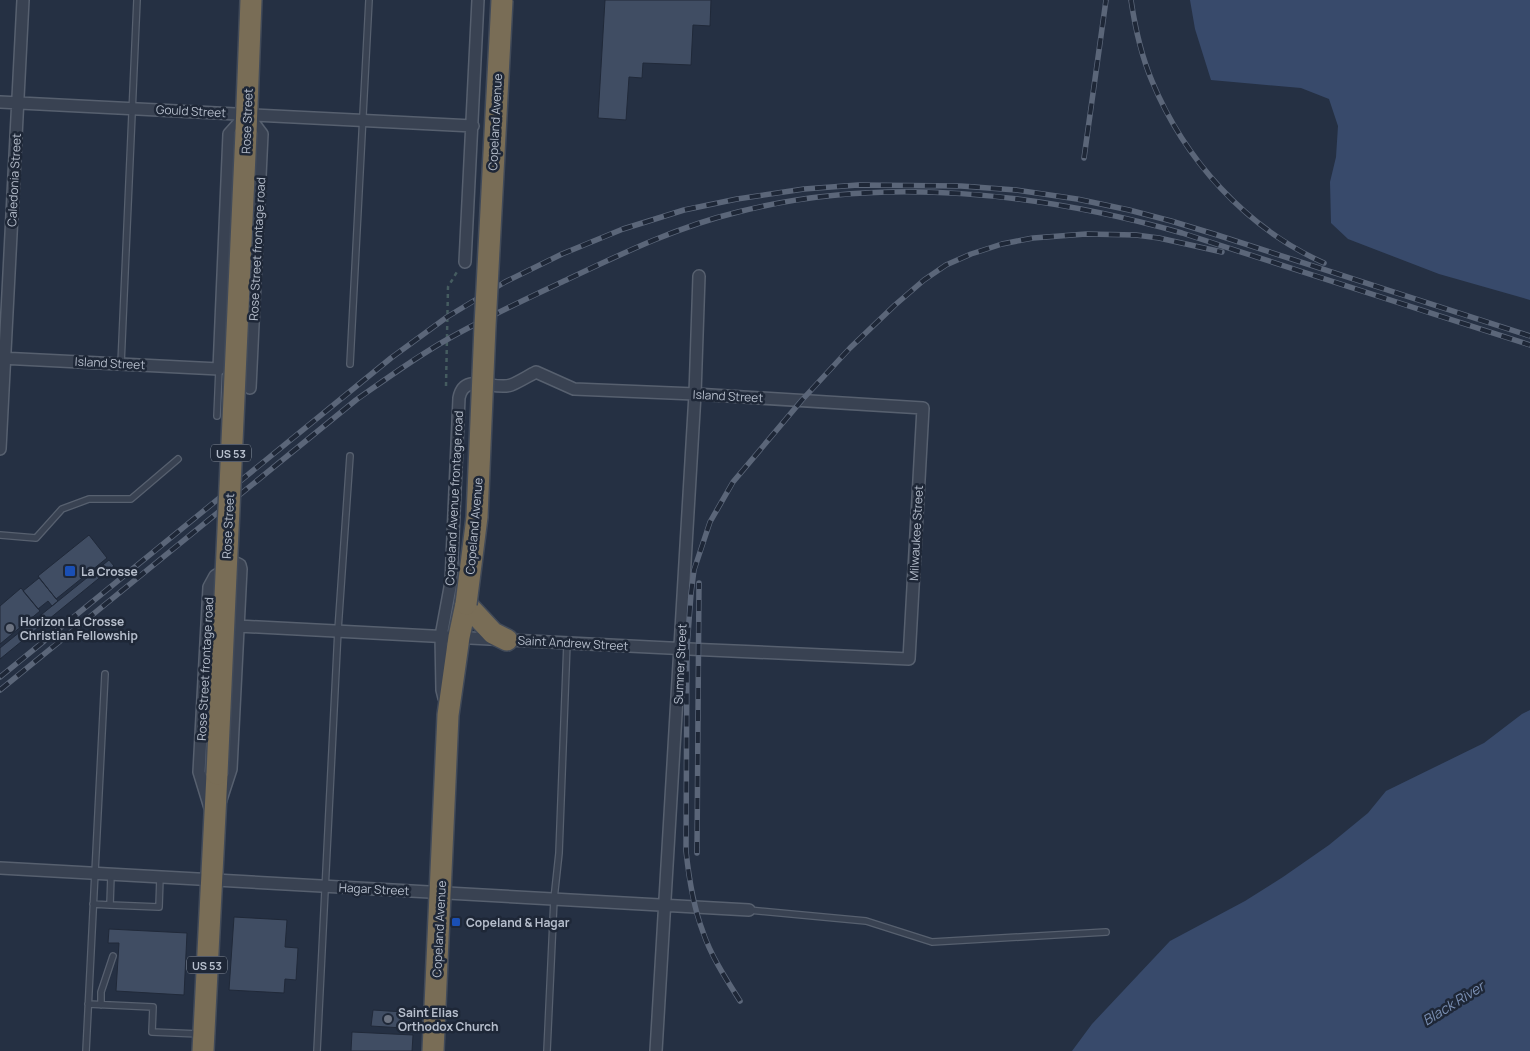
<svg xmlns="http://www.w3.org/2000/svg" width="1530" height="1051" viewBox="0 0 1530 1051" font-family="Manrope,sans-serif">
<rect width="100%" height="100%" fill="#253043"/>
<path fill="#384a6b" d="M1190,0H1530V300L1439,274L1348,239L1331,223L1330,182L1336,157L1338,126L1329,99L1301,88L1211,80L1195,29Z
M1530,710V1051H1072L1092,1024L1170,941L1245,901L1283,877L1329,845L1368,813L1386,791L1484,743L1522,714Z"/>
<path fill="#404d63" stroke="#202939" d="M605,0H711L710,26L693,25L691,65L643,63L642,78L629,77L626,120L598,118Z
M89,535L107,558L56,599L38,576Z
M109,560L114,566L0,659V648Z
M39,578L58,601L52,606L48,601L38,609L23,591Z
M21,588L40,611L0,644V606Z
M234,917L287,920L285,947L298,948L296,980L285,979L284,993L229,990Z
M109,929L187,933L184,995L116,991L119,943H108Z
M373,1010L404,1012L403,1028L371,1026Z
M352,1032L413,1035L412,1051H351Z"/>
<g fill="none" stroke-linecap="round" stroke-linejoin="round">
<g stroke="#57606f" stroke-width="8">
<path id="lane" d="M121,364L137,0
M350,364L369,0
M217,416L219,369
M0,535L36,538L62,509L89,499H131L178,459
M111,875L110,905L159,907L160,877
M93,904L110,905
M749,910L866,921L932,942L1106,932
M88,1004L153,1007L152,1032L199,1034
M101,1005V992L113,956
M86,1051L105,674
M317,1051L338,630L350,456
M547,1051L554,899L559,853L567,643"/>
</g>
<g stroke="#57606f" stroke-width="14">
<path id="street" d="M0,102L473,126
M465,262L478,0
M0,358L219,369L229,134L247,114L262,134L250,388
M0,449L23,0
M236,563L240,565L241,569L231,769L214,821L199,772L209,587L215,576Z
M238,626C328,630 419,636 509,640C642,647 776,653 909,659L923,408L695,394L574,389L536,372C528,376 519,382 511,385C494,391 464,371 459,398L451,582L441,636L442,690L444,698
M0,868L749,910
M656,1051L695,394L699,276"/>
</g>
<g stroke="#414a59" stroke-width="24">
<path id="highway" d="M246,132L251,0
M466,604L493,633L507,640
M203,1051L217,774
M433,1051L448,715L459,637L466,604"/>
</g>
<path stroke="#455c60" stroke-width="2.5" stroke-dasharray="4 4" stroke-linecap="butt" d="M446,386L448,287L458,270"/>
<use href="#lane" stroke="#394252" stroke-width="5.5"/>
<use href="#street" stroke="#394252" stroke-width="11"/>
<use href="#highway" stroke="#796d56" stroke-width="21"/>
<g stroke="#5b6679" stroke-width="5.5">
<path id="rail" d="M1131,0C1135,27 1141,55 1152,81C1184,159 1246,228 1324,263
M1084,158L1106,0
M0,677L391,358L447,317L505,282L562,254L623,229L684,210L737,199L804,189L858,185L961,186L1016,190L1077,199L1129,210L1171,221L1214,234L1530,336
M0,690L356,400C386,379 416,357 448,339C485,318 524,300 562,282C619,255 676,227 738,212C883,175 1040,193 1182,233L1530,345
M697,853L699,583
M740,1001C726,979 711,956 703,932C693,906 689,879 686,851L687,648L691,594L694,570L710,522L733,482L802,400L850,348L895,305L924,280L946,265L971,254L1002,244L1033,238L1086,234L1136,235L1159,238L1222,252"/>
</g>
<use href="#rail" stroke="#1e2737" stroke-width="4" stroke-dasharray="11" stroke-linecap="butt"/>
<g stroke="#414a59" stroke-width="24" stroke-linecap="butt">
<path id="highway-bridge" d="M466,604L477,517L485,326L502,0
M217,774L246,132"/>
</g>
<use href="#highway-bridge" stroke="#796d56" stroke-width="21"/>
</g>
<g fill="#1a4fb4" stroke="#1e2737" stroke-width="2">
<rect x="64" y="565" width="12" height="12" rx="2.5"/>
<rect x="451" y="917" width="10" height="10" rx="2.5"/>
</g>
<g fill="#6b7280" stroke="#1e2737" stroke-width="2">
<circle cx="10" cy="628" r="5"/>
<circle cx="388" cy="1019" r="5"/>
</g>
<g text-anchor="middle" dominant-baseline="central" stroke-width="5" stroke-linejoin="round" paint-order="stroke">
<g fill="#1e2737" stroke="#88919f" stroke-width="1">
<rect x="211" y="444.5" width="40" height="17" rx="4"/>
<rect x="187" y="956.5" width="40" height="17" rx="4"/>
</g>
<g font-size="11" font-weight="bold" fill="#b6becc">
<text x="231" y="453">US 53</text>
<text x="207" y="965">US 53</text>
</g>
<g font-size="12" fill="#b6becc" stroke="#1e2737">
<text transform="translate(191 111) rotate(3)">Gould Street</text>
<text transform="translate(247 121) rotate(-88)">Rose Street</text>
<text transform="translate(495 122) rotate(-87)">Copeland Avenue</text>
<text transform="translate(14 180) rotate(-87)">Caledonia Street</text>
<text transform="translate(257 249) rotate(-87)">Rose Street frontage road</text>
<text transform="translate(110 363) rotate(3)">Island Street</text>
<text transform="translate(728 396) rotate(3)">Island Street</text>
<text transform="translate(454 498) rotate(-87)">Copeland Avenue frontage road</text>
<text transform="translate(228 526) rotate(-87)">Rose Street</text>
<text transform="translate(474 526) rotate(-85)">Copeland Avenue</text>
<text transform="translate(916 533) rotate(-87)">Milwaukee Street</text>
<text transform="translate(573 643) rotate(3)">Saint Andrew Street</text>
<text transform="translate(680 664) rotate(-87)">Sumner Street</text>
<text transform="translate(205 669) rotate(-87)">Rose Street frontage road</text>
<text transform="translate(374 889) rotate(3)">Hagar Street</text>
<text transform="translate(439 929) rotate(-87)">Copeland Avenue</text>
</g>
<g font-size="12" font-weight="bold" fill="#b6becc" stroke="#1e2737" text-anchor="start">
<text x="81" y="571">La Crosse</text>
<text x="20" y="621">Horizon La Crosse<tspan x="20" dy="14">Christian Fellowship</tspan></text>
<text x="466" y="922">Copeland &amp; Hagar</text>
<text x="398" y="1012">Saint Elias<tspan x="398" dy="14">Orthodox Church</tspan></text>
</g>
<g font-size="14" font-style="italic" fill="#7c91b5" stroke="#1e2737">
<text transform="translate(1453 1003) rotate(-32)">Black River</text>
</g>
</g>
</svg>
